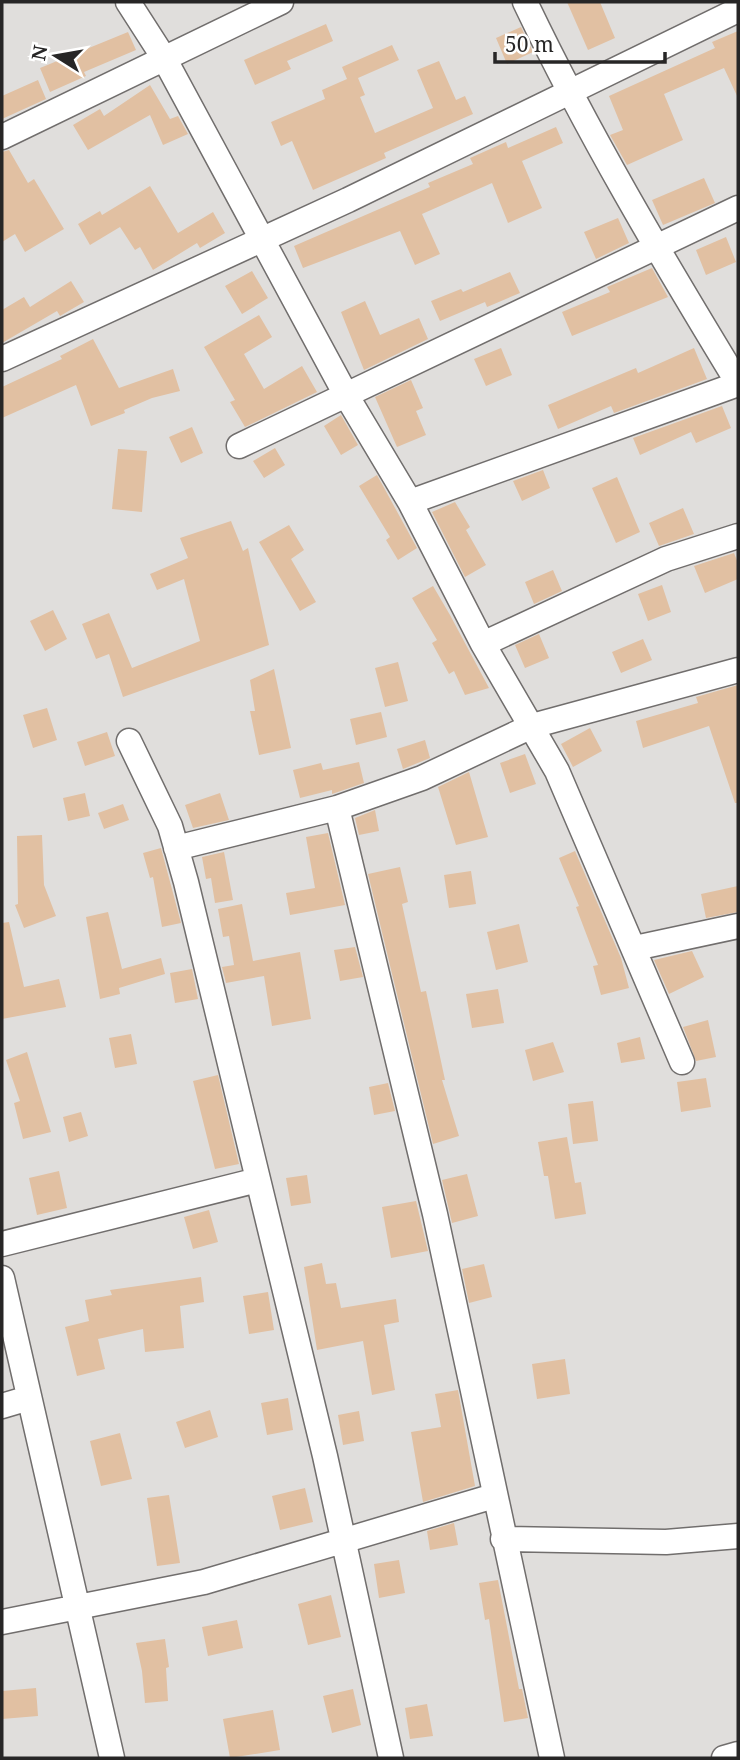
<svg xmlns="http://www.w3.org/2000/svg" width="740" height="1760" viewBox="0 0 740 1760" font-family="'Noto Serif',serif">
<rect width="100%" height="100%" fill="#e0dedc"/>
<path fill="#e1c0a2" d="M567,2H600L615,38L588,50Z
M326,24L333,41L287,61L291,69L255,85L244,60Z
M521,27L533,52L507,64L496,38Z
M738,31V98L724,68L664,94L683,140L627,165L610,135L623,130L609,96L715,48L712,42Z
M128,32L136,50L84,72L86,76L50,92L40,68Z
M392,45L399,60L358,78L365,95L360,97L375,133L433,108L417,70L439,61L456,100L465,96L473,114L384,153L386,158L313,190L292,141L281,146L271,122L325,99L322,90L347,79L342,67Z
M38,80L46,99L2,119V96Z
M150,85L170,119L178,116L188,134L163,145L150,115L88,150L73,125L100,109L104,116Z
M556,127L563,143L522,161L542,208L508,223L492,183L422,214L440,254L415,265L400,231L303,268L294,246L430,187L428,183L473,164L470,158L506,142L508,148Z
M9,150L28,183L34,179L64,229L25,252L15,234L2,242V152Z
M704,178L715,203L663,225L652,200Z
M150,186L178,233L213,212L225,233L200,248L197,243L153,270L140,247L135,250L120,227L90,245L78,224L100,211L102,215Z
M618,218L629,243L596,259L584,232Z
M726,237L736,262L706,275L696,250Z
M652,268L668,297L572,336L562,312L610,292L607,287Z
M252,271L268,298L242,314L225,286Z
M510,272L520,293L487,307L485,302L440,321L431,301L461,289L463,292Z
M71,281L84,302L60,316L57,311L2,343V310L24,297L30,307Z
M365,301L380,335L419,318L428,339L364,370L341,312Z
M259,315L272,337L244,354L264,389L302,366L317,392L245,427L230,402L235,400L204,347Z
M93,339L119,388L173,369L180,391L152,398L124,410L125,413L91,426L76,385L2,418V387L62,359L60,356Z
M501,348L512,375L486,386L474,359Z
M694,348L707,379L614,413L611,406L558,429L548,405L636,368L638,373Z
M411,380L423,408L416,411L426,435L397,447L375,397Z
M722,406L731,428L696,443L691,432L640,455L633,438Z
M341,415L358,445L341,455L324,426Z
M192,427L203,453L181,463L169,437Z
M275,448L285,465L264,478L253,461Z
M118,449L147,451L142,512L112,509Z
M543,470L550,488L522,501L513,481Z
M377,475L417,548L398,560L386,540L390,537L359,486Z
M617,477L640,532L616,543L592,488Z
M455,502L470,527L466,530L486,565L465,577L432,512Z
M683,508L694,534L659,546L649,523Z
M231,521L243,551L248,548L269,645L123,697L109,654L96,659L82,624L109,613L132,668L200,641L184,579L157,590L150,574L188,558L180,538Z
M289,525L304,550L291,559L316,602L300,611L259,542Z
M734,553L738,563V579L705,593L694,566Z
M553,570L562,591L534,604L525,582Z
M662,585L671,612L648,621L638,594Z
M433,586L450,615L489,688L465,695L454,671L449,674L432,643L437,640L412,598Z
M53,610L67,639L45,651L30,621Z
M539,634L549,658L525,668L515,645Z
M643,639L652,660L621,673L612,652Z
M398,662L408,701L385,707L375,668Z
M274,669L291,748L259,755L250,711H255L250,680Z
M738,685V803H735L709,726L643,748L636,721L698,703L696,697Z
M47,708L57,740L33,748L23,715Z
M381,712L387,737L356,745L350,719Z
M590,728L602,751L573,767L561,744Z
M107,732L115,756L85,766L77,742Z
M425,740L430,758L403,769L397,749Z
M525,754L536,784L510,793L500,763Z
M359,762L364,783L332,794V790L300,798L293,770L321,763L323,770Z
M469,772L488,837L456,845L438,787Z
M85,793L90,816L68,821L63,798Z
M220,793L229,820L193,828L185,805Z
M123,804L129,820L104,829L98,813Z
M375,810L379,831L359,835L355,818Z
M328,833L345,905L290,915L286,893L315,888L306,837Z
M42,835L44,885L56,916L24,928L15,905L18,904L17,836Z
M161,848L181,923L162,927L153,877L150,878L143,853Z
M575,851L621,958L629,988L601,995L593,966L598,965L576,907L579,906L559,858Z
M224,852L233,900L215,903L211,878L206,879L202,857Z
M400,867L408,902L402,904L421,992L426,991L445,1080H442L459,1136L433,1144L368,874Z
M471,871L476,904L449,908L444,875Z
M738,886V912L706,918L701,894Z
M242,904L253,961L300,952L311,1019L272,1026L264,976L226,983L222,967L234,965L229,936L223,937L218,909Z
M108,912L122,969L161,958L165,974L119,988L120,994L100,999L86,917Z
M9,922L24,987L59,979L66,1007L2,1019V923Z
M519,924L528,962L496,970L487,932Z
M355,947L363,977L340,981L334,950Z
M692,951L704,977L669,994L654,960Z
M192,969L198,999L175,1003L170,973Z
M498,989L504,1023L472,1028L466,994Z
M708,1020L716,1057L696,1061L683,1027Z
M131,1034L137,1064L115,1068L109,1038Z
M640,1037L645,1059L621,1063L617,1043Z
M553,1042L564,1072L533,1081L525,1050Z
M27,1052L51,1132L23,1139L14,1103L20,1101L6,1060Z
M218,1075L239,1164L215,1169L193,1081Z
M706,1078L711,1107L681,1112L677,1082Z
M388,1083L395,1111L374,1115L369,1087Z
M593,1101L598,1141L573,1144L568,1104Z
M81,1112L88,1136L69,1142L63,1117Z
M567,1137L575,1183L581,1182L586,1214L555,1219L548,1176H544L538,1142Z
M59,1171L67,1208L37,1215L29,1178Z
M467,1174L478,1216L452,1223L442,1180Z
M307,1175L311,1203L291,1206L286,1178Z
M416,1201L428,1251L391,1258L382,1207Z
M209,1210L218,1242L193,1249L184,1217Z
M322,1263L326,1284L336,1283L341,1308L396,1299L399,1322L384,1325L395,1390L372,1395L363,1341L317,1350L304,1267Z
M484,1264L492,1297L469,1303L462,1269Z
M201,1277L204,1302L180,1306L184,1348L145,1352L143,1329L98,1339L105,1369L77,1376L65,1327L89,1321L85,1300L112,1295L110,1290Z
M268,1292L274,1330L249,1334L243,1296Z
M565,1359L570,1394L537,1399L532,1364Z
M458,1390L475,1486L423,1502L411,1432L441,1427L435,1394Z
M288,1398L293,1430L267,1435L261,1403Z
M210,1410L218,1437L185,1448L176,1422Z
M359,1411L364,1441L343,1445L338,1415Z
M120,1433L132,1479L101,1486L90,1441Z
M305,1488L313,1522L280,1530L272,1496Z
M169,1495L180,1563L157,1566L147,1498Z
M454,1523L458,1545L430,1550L427,1531Z
M399,1560L405,1593L379,1598L374,1564Z
M498,1580L519,1689H522L528,1718L504,1722L489,1619L485,1620L479,1583Z
M331,1595L341,1637L308,1645L298,1604Z
M237,1620L243,1648L208,1656L202,1627Z
M165,1639L169,1667L166,1668L168,1701L145,1703L142,1671L136,1643Z
M36,1688L38,1716L2,1719V1691Z
M353,1689L361,1725L332,1733L323,1696Z
M427,1704L433,1736L410,1739L405,1708Z
M273,1710L280,1750L230,1758L223,1719Z"/>
<g fill="none" stroke-linecap="round" stroke-linejoin="round">
<g stroke="#716e6d" stroke-width="27">
<path id="minor" d="M128,2L164,58L346,395L410,502L483,644L557,771L682,1062
M525,2C588,134 662,258 738,383
M2,137L281,2
M2,359L348,200L738,10
M239,446L738,208
M410,502L738,384
M483,644L666,559L738,536
M129,741L170,826L186,882L325,1456L391,1758
M337,808L435,1214L552,1758
M176,848L337,808L422,778L532,726L738,670
M635,948L738,926
M2,1244L258,1180
M2,1278L112,1758
M2,1406L29,1398
M503,1539L666,1542L738,1536
M2,1622L204,1582L494,1496
M724,1758L738,1754"/>
</g>
<use href="#minor" stroke="#fff" stroke-width="24"/>
</g>
<rect width="740" height="1760" fill="none" stroke="#272626" stroke-width="7"/>
<g transform="translate(56 56) rotate(281)" stroke="#ffffff" stroke-width="5" paint-order="stroke">
<path d="M0-5L12 26L0 18L-12 26Z" fill="#272626"/>
<text y="-10" font-size="19" font-weight="bold" text-anchor="middle" fill="#272626">N</text>
</g>
<path d="M495 52v10h170v-10" fill="none" stroke="#272626" stroke-width="3.5"/>
<text x="505" y="52" font-size="21" fill="#272626" stroke="#ffffff" stroke-width="5" paint-order="stroke">50 m</text>
</svg>
